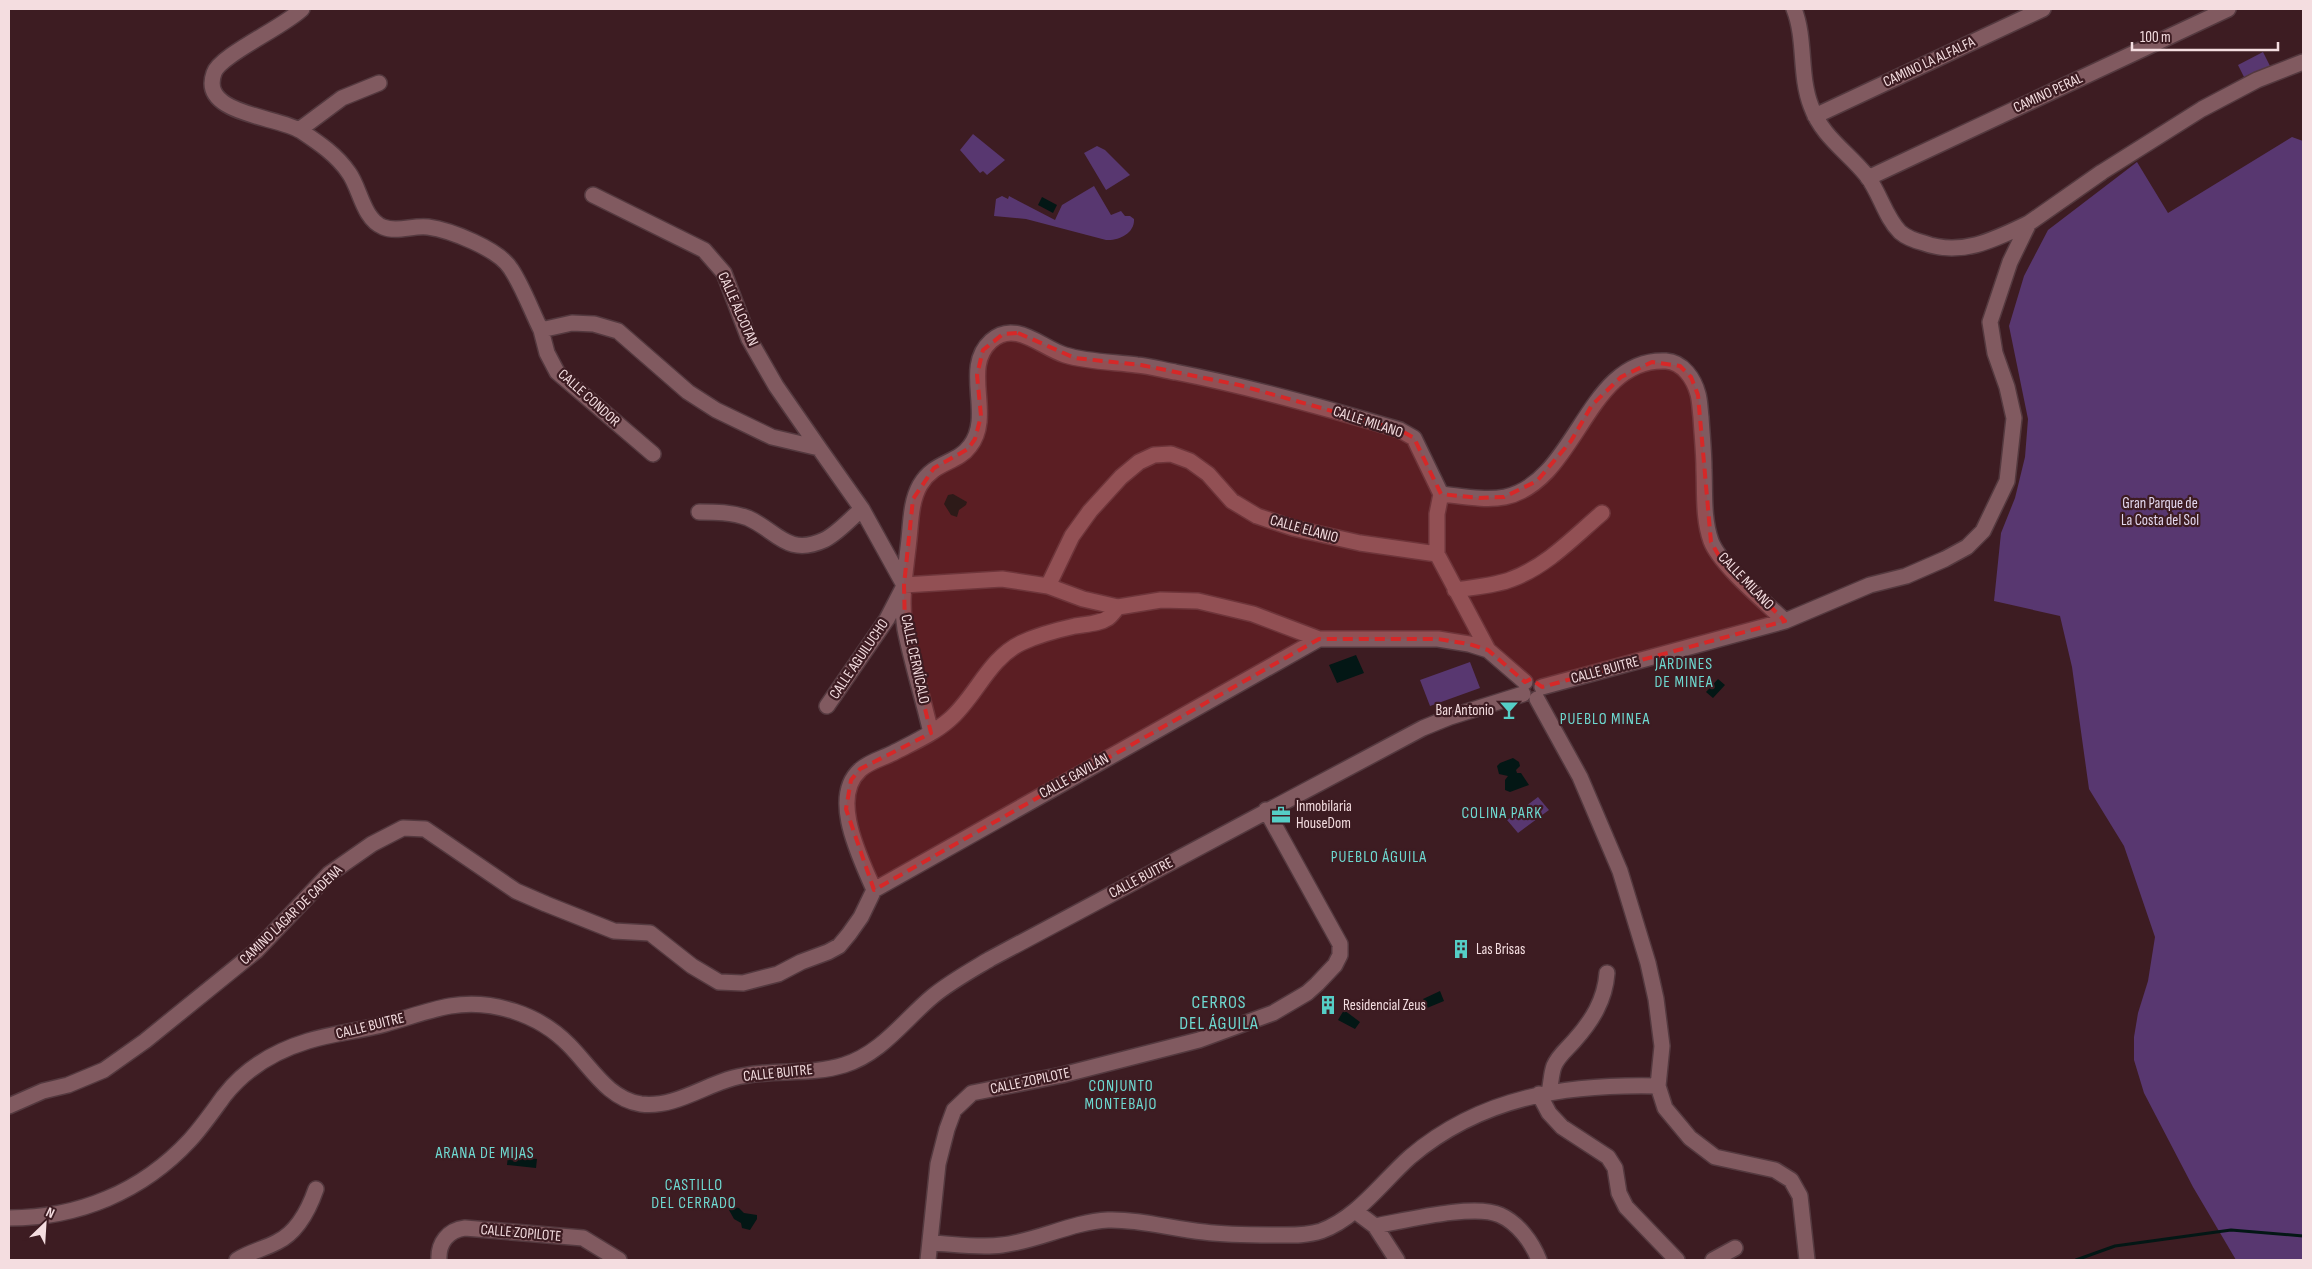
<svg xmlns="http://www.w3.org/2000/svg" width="2312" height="1269" viewBox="0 0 2312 1269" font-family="'Sofia Sans Condensed',sans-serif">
<rect width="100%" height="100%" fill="#3d1c22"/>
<path fill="#583770" d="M2263,52L2271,68L2246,81L2238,65Z
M973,134L1005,160L987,175L983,171L980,173L960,150Z
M2292,137L2303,141V1260H2236L2193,1187L2144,1093L2134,1060V1037L2138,1013L2148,981L2155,937L2124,846L2089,789L2072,667L2060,616L1994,601L2001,533L2015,498L2025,457L2028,419L2009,326L2024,276L2048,230L2137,162L2168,213Z
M1097,146L1105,150L1130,175L1106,190L1084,153Z
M1094,186L1111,215L1121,211L1125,216H1130L1134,219C1135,233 1119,241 1106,240L1026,219L994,216L996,199L1002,196L1008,199L1009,196L1055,220L1062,205Z
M1470,662L1480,688L1430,706L1420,680Z
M1538,797L1549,810L1518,833L1507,820Z"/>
<path fill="#031715" d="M1042,197L1057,205L1053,213L1038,205Z
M953,494L967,502L966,505L959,510L957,517L951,515L944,504L948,495Z
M1356,655L1364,673L1337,683L1329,665Z
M1718,679L1725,685L1713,698L1706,692Z
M1513,758L1519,762L1520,766L1516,770L1517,773H1521L1529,785L1510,792L1505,790V780L1508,776L1499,774L1497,766L1500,763Z
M1440,991L1444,1001L1427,1008L1423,999Z
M1344,1010L1360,1022L1355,1029L1338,1020Z
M508,1156L537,1159L536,1168L507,1165Z
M730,1207L739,1208L744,1213L757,1215V1219L750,1230L742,1228L741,1223L734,1219L729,1210Z"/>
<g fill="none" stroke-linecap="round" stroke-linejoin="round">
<path stroke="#031715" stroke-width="3" d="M2076,1260L2115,1246L2231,1230L2303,1236"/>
<g stroke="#54393f" stroke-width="18">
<path id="minor" d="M302,9C284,27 220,55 214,73C199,115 278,116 301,131C319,143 337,155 349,173C360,188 363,219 383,227C397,233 413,225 428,227C450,230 499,249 511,269C523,287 531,310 541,330L572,323L594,324L618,331L688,392L716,410L772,437L819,448L862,509L904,585L1002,579L1048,586L1083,599L1118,607L1161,600L1198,601L1253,614L1319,639H1438L1469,644L1488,650L1525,682
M1794,9C1806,39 1799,75 1811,106C1822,137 1848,152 1867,176C1880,193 1885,217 1900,232C1907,238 1916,241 1924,243C1961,257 1996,239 2029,223
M1815,116L2043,9
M299,130L342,98L379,83
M1868,178L2228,9
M593,195L704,250L724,273L749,339L776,386L819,448
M541,330L547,353L557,372L653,454
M1441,494L1437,514V554L1488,650
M699,512C715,512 732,512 748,518C776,530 787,557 824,540C837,534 850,519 862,509
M1048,586L1072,536L1090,511L1121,477L1139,462L1154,455L1171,454L1190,461L1208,474L1232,501L1257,516L1293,528L1360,543L1437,554
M1455,590C1473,587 1495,586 1512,579C1547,566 1574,537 1602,513
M1542,687L1785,621L1870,585L1906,576L1945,559L1967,547L1983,531L2007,481L2014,418L2007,387L1995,353L1990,322L2010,262L2029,223L2102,172L2202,109L2257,80L2303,62
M1537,699L1580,777L1620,871L1648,963L1656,999L1662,1046L1658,1086L1665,1108L1690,1138L1715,1157L1775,1170L1791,1180L1800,1196L1807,1260
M827,706L887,619L903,588
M931,733C923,698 912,664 905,629C900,599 906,568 909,539C911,520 911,501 920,485C934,461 957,464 970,446C994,415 961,368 991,341C1015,319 1042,348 1065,355C1088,362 1114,362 1137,365C1150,366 1163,370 1175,372C1252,387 1326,408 1400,430L1414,438L1441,494C1461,496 1485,501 1505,497C1578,481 1586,357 1666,361C1683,362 1694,379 1698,394C1700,401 1700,410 1701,417C1702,435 1704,452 1704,470C1705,493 1703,519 1711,541C1720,565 1765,602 1785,621
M874,890C861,859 829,798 860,770C868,762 883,758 893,753C912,743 933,734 949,720C976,697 988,659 1021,643C1038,635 1057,630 1075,626C1086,624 1099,624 1108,618C1112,615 1115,610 1118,607
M1549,1093C1551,1084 1551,1074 1554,1066C1558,1056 1567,1049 1574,1041C1592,1021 1605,1000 1607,973
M1539,1094L1549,1113L1562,1127L1608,1157L1615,1168L1619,1193L1626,1207L1677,1260
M9,1106L43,1091L68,1085L104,1070L145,1041L256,951L329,874L372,844L403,828L425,829L516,891L546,904L614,931L650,933L692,966L719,982L743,983L778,974L801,962L828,952L839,946L849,934L861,917L874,890L1319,639
M1355,1211L1375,1226L1397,1260
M9,1218C78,1218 142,1192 190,1140C202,1127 213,1111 224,1096C245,1069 275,1051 308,1041C333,1033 360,1031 385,1024C407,1018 428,1010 450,1006C492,999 539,1014 569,1045C591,1067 608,1099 641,1104C674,1108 703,1086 733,1078C769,1068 809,1076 844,1065C882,1053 904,1020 933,996C950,982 970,971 990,959L1423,728L1450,717L1523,694
M1375,1226C1404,1221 1474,1203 1500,1215C1518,1223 1532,1242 1539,1260
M932,1243C954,1244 979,1248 1002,1245C1038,1241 1071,1222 1108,1220C1140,1219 1172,1229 1204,1232C1227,1235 1251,1235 1274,1235C1289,1235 1306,1236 1321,1231C1357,1218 1382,1182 1410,1157C1482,1096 1567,1084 1658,1086
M237,1260C249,1252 264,1249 277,1242C298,1232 309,1209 316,1189
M439,1260C438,1243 448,1230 465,1228L583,1238L619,1260
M928,1260L938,1164L947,1129L954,1110L972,1093L1062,1075L1199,1040L1273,1013L1307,993L1317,984L1335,965L1340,955V944L1266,810
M1713,1260L1735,1248"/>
</g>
<use href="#minor" stroke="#815a60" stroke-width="15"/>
</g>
<path fill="#d62828" fill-opacity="0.2" stroke="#d62828" stroke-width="4" stroke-dasharray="10 6" stroke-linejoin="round" d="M1018,333L1075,358L1141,365L1239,385L1400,430L1414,438L1441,494L1479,498L1504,497L1537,481L1571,441L1592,405L1621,377L1652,362L1680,366L1691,377L1698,395L1711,542L1719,556L1785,621L1542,687L1531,679L1525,682L1488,650L1469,644L1438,639H1319L874,890L846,809L851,780L860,769L931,733L905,628L904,585L913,499L934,468L968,449L975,439L981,416L977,375L983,350L1003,334Z"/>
<defs>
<g id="bar-bare" transform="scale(1.5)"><path d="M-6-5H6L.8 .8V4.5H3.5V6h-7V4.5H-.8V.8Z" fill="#55cec6" stroke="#3d1c22" stroke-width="2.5" paint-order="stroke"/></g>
<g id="office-bare" transform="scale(1.5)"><path d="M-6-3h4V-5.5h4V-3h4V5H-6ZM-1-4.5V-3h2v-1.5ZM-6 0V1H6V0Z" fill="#55cec6" stroke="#3d1c22" stroke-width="2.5" paint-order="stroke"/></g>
<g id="building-bare" transform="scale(1.5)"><path d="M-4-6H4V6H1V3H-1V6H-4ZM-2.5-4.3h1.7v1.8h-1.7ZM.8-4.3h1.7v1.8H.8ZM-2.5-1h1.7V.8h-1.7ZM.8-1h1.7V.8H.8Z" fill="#55cec6" stroke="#3d1c22" stroke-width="2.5" paint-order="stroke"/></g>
</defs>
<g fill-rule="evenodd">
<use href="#bar-bare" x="1509" y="710"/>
<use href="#office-bare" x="1281" y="815"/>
<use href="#building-bare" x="1461" y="949"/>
<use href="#building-bare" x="1328" y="1005"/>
</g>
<g text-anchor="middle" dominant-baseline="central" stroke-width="4.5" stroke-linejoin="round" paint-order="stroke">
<g font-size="15" fill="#f4dde0" stroke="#3d1c22">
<text transform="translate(1929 62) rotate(-25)">CAMINO LA ALFALFA</text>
<text transform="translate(2048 93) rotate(-25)">CAMINO PERAL</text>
<text transform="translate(738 309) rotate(66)">CALLE ALCOTAN</text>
<text transform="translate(589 398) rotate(42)">CALLE CONDOR</text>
<text transform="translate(1368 422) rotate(18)">CALLE MILANO</text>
<text transform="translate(1304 529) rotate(15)">CALLE ELANIO</text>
<text transform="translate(1746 581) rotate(46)">CALLE MILANO</text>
<text transform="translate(859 659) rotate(-56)">CALLE AGUILUCHO</text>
<text transform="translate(915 659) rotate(78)">CALLE CERNÍCALO</text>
<text transform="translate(1605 670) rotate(-15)">CALLE BUITRE</text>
<text transform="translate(1074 776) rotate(-29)">CALLE GAVILÁN</text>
<text transform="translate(1141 878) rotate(-28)">CALLE BUITRE</text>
<text transform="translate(291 915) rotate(-44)">CAMINO LAGAR DE CADENA</text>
<text transform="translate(370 1026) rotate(-14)">CALLE BUITRE</text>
<text transform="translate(778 1073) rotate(-6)">CALLE BUITRE</text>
<text transform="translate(1030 1081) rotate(-12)">CALLE ZOPILOTE</text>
<text transform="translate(521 1233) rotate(5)">CALLE ZOPILOTE</text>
</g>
<g font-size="15" fill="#e4d8ef" stroke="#3d1c22">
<text x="2160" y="503">Gran Parque de<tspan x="2160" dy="17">La Costa del Sol</tspan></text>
</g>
<g font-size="15" fill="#f4dde0" stroke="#3d1c22" text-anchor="start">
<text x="1494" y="710" text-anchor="end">Bar Antonio</text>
<text x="1296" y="806">Inmobilaria<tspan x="1296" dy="17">HouseDom</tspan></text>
<text x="1476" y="949">Las Brisas</text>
<text x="1343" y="1005">Residencial Zeus</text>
</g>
<g font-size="16" letter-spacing="1" fill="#6ed9d1" stroke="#3d1c22">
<text x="1684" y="664">JARDINES<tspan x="1684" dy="18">DE MINEA</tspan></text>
<text x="1605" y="719">PUEBLO MINEA</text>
<text x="1502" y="813">COLINA PARK</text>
<text x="1379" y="857">PUEBLO ÁGUILA</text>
<text x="1121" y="1086">CONJUNTO<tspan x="1121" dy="18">MONTEBAJO</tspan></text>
<text x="485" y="1153">ARANA DE MIJAS</text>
<text x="694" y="1185">CASTILLO<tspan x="694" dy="18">DEL CERRADO</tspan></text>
</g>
<g font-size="18" letter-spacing="1" fill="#6ed9d1" stroke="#3d1c22">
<text x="1219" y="1002">CERROS<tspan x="1219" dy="21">DEL ÁGUILA</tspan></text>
</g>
</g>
<rect width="2312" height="1269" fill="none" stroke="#f4dde0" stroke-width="20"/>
<g transform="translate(45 1224) rotate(25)" stroke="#3d1c22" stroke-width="4" paint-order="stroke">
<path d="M0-4L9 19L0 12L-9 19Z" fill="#f4dde0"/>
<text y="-8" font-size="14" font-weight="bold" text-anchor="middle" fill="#f4dde0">N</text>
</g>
<path d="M2132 42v8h146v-8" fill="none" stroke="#f4dde0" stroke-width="2.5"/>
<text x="2140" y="42" font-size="15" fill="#f4dde0" stroke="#3d1c22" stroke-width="4" paint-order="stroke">100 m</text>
</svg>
